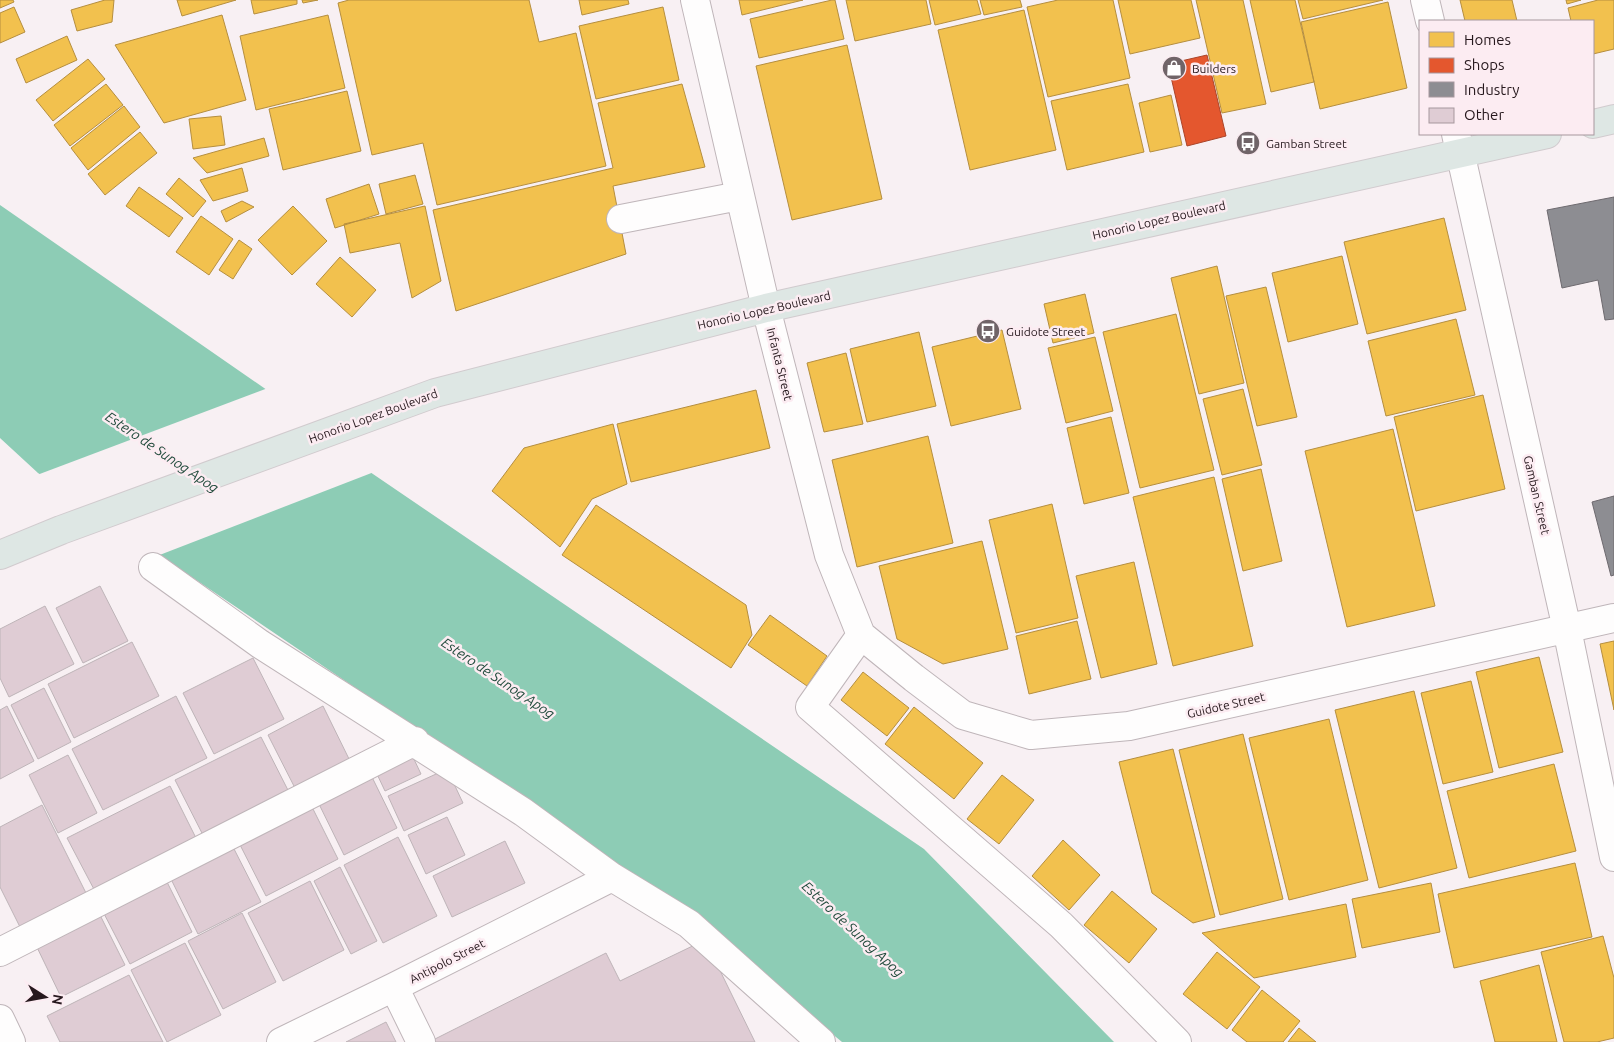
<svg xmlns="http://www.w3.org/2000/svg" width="1614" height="1042" viewBox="0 0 1614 1042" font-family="Ubuntu,sans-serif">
<rect width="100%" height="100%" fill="#f8f0f3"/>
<path fill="#8dccb5" d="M0,205L300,413L370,472L924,849L1114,1042H842L682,909L38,473L0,438Z"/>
<path fill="#f8f0f3" d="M268,388L302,411L374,472L157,556L37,475Z"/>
<path fill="#f2c14e" stroke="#b58e3f" d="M0,0H13L14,2L0,8Z
M105,0H114L112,22L77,31L71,10Z
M177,0H236L182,16Z
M251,0H297V4L254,14Z
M302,0H318L303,3Z
M349,0H529L539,42L576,33L606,166L437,205L423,143L372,155L338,3Z
M579,0H628L629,4L582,15Z
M739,0H803L742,15Z
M832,0H835L844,39L759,58L750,19Z
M846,0H926L931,24L855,41Z
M929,0H977L981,14L935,25Z
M980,0H1020L1022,7L984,15Z
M1058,0H1113L1130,78L1048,97L1027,7Z
M1118,0H1191L1200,38L1130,54Z
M1196,0H1243L1266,104L1222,113Z
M1250,0H1295L1314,82L1271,92Z
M1298,0H1383L1303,19Z
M1460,0H1512L1517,21H1465Z
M1566,0H1581L1567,4Z
M1598,0H1614V49L1593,54V21H1571L1568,8Z
M1388,2L1407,88L1320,109L1301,22Z
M14,7L25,32L0,43V13Z
M663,7L679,80L596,99L579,26Z
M1024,10L1056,150L970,170L938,30Z
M222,15L246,100L164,123L115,45Z
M328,15L345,88L256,110L240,36Z
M67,36L77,60L26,83L16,59Z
M847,45L882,199L792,220L756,66Z
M88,59L105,79L53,121L36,100Z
M106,84L123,105L70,146L54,125Z
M682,84L705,167L613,186L626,254L456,311L433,210L613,168L598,103Z
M1128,84L1144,152L1067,170L1051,101Z
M347,91L361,151L283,170L269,109Z
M1171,95L1182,145L1150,152L1139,103Z
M124,106L140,127L88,170L71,148Z
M221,116L225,145L193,149L189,119Z
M140,132L157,153L105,195L88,174Z
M264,138L269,156L207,173L193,158Z
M242,168L248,191L213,201L200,180Z
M415,175L423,204L386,214L379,184Z
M179,178L206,201L193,217L166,194Z
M369,184L379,214L335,228L326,199Z
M139,187L183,218L169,237L126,206Z
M242,201L254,207L226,222L221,211Z
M293,206L327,241L292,275L258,240Z
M425,206L441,281L412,298L400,243L350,253L344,224Z
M201,216L233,239L209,275L176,252Z
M1444,218L1466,310L1367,334L1344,242Z
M239,240L252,249L233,279L219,270Z
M1342,256L1358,324L1288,342L1272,273Z
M340,257L376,290L352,317L316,284Z
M1217,266L1244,383L1199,394L1171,278Z
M1266,287L1297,417L1257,426L1226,296Z
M1085,294L1094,333L1053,343L1044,304Z
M1176,314L1214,470L1140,488L1103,332Z
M1456,319L1475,395L1386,416L1368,341Z
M1002,330L1021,409L951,426L932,347Z
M919,332L936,406L867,422L850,349Z
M1095,337L1113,411L1066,423L1048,348Z
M846,353L863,424L824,432L807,363Z
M1243,389L1262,465L1222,475L1203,399Z
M756,390L770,448L631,482L617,424Z
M1483,395L1505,489L1416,511L1394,417Z
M1111,417L1129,493L1084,504L1067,428Z
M613,424L627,484L592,499L560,547L492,491L524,448Z
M1393,429L1435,606L1347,627L1305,451Z
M928,436L953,543L857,567L832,460Z
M1261,469L1282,561L1243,571L1222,479Z
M1214,477L1253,646L1173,666L1133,497Z
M1052,504L1078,618L1016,633L989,520Z
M596,505L746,605L752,635L731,668L562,555Z
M982,541L1008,649L943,664L897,639L879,566Z
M1134,562L1157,664L1101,678L1076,576Z
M770,615L827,656L807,686L748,645Z
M1077,621L1091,679L1029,694L1016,636Z
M1614,641V710L1600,644Z
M1539,657L1563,752L1499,768L1476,672Z
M863,672L909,708L887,736L841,700Z
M1471,681L1493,772L1443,784L1421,693Z
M1414,691L1457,868L1379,888L1335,710Z
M914,707L983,763L954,799L885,744Z
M1329,719L1368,880L1289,900L1249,738Z
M1243,734L1283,899L1220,915L1179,750Z
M1173,749L1215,917L1193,923L1152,893L1119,762Z
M1554,764L1576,851L1469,878L1447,791Z
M1002,775L1034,800L999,844L967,819Z
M1063,840L1100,875L1069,910L1032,876Z
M1575,863L1592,937L1454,968L1438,894Z
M1431,883L1440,932L1362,948L1352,899Z
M1112,891L1157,929L1129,963L1084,925Z
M1346,904L1356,957L1254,978L1202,933Z
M1603,936L1614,978V1038L1597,1042H1564L1541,952Z
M1217,952L1260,987L1227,1029L1183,994Z
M1539,965L1557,1042H1495L1480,981Z
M1262,990L1300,1021L1283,1042H1247L1232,1030Z
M1299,1028L1316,1042H1288Z"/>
<path fill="#e4572e" stroke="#ab4429" d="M1207,55L1226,136L1187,146L1168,64Z"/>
<path fill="#8d8d92" stroke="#6e6a6f" d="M1614,197V319L1605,320L1598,280L1562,288L1547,210Z
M1614,496V575L1611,576L1592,502Z"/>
<path fill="#dfccd4" stroke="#beb4b8" d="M100,586L128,641L83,663L56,608Z
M45,606L74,664L9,697L0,678V629Z
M132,642L159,696L74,738L48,684Z
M253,658L284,719L214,754L183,693Z
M44,688L71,742L38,759L11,705Z
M176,696L207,758L103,810L72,749Z
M7,706L34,761L0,779V710Z
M323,706L352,765L297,792L268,735Z
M261,737L292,798L206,841L175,780Z
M68,755L97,813L58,833L29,775Z
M412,755L421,774L385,791L376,772Z
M447,769L463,803L404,831L388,796Z
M369,771L397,828L344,855L316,798Z
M170,786L199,844L97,895L67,838Z
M308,799L338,859L266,896L235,835Z
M42,805L89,899L23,933L0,887V827Z
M447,817L465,855L426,874L408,835Z
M398,837L437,916L383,943L344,865Z
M505,841L525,883L452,917L433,876Z
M231,843L261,902L198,934L169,875Z
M340,867L377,941L351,954L314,881Z
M162,872L192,932L130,964L99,904Z
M310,881L344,950L283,981L248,913Z
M95,905L125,965L61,997L32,937Z
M242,913L276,982L223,1009L188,941Z
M705,940L755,1042H431V1041L606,953L620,981Z
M185,943L221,1015L167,1042L131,970Z
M129,975L163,1042H60L47,1016Z
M386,1022L396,1042H346Z"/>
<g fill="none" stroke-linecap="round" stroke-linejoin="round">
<g stroke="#bfb5b9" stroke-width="30">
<path id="minor" d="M695,0L766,308L829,555L861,635L914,678L963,715L1031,735L1129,726L1614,618
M1425,0L1430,21
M1456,134L1567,629L1614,857
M621,219L739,196
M153,567L260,644L523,812L612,877L689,924L821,1042
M861,635L810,707L1061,925L1177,1042
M0,952L415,741
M394,987L421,1042
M0,1019L11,1042
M281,1042L394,987L612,877"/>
</g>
<g stroke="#d1cbce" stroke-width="30">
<path id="major" d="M1593,124L1614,119
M0,555L61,530L435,393L766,308L1547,134"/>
</g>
<use href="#minor" stroke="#fefdfd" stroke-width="28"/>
<use href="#major" stroke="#dee7e4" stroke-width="28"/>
</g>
<defs>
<g id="shop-disc" transform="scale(1.25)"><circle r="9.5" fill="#706468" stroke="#fcecf2"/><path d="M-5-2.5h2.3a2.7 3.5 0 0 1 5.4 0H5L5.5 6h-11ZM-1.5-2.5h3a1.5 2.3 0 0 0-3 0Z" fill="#fff"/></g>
<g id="bus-disc" transform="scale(1.25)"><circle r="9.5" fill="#706468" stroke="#fcecf2"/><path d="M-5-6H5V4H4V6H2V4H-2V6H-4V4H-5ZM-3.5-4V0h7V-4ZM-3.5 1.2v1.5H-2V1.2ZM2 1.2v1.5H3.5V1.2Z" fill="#fff"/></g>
</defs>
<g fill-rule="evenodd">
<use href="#shop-disc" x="1174" y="68"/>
<use href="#bus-disc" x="1248" y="143"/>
<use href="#bus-disc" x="988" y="331"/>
</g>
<g text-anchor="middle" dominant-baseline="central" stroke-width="5" stroke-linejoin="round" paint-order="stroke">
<g font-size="12" fill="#26181d" stroke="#fcecf2" text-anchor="start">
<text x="1192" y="68">Builders</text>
<text x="1266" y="143">Gamban Street</text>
<text x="1006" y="331">Guidote Street</text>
</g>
<g font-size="12" fill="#26181d" stroke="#fcecf2">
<text transform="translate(1159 220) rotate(-13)">Honorio Lopez Boulevard</text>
<text transform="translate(764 310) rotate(-13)">Honorio Lopez Boulevard</text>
<text transform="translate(780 364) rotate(76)">Infanta Street</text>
<text transform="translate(373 416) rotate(-20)">Honorio Lopez Boulevard</text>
<text transform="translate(1537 495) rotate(77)">Gamban Street</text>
<text transform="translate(1226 705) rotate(-13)">Guidote Street</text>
<text transform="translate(447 961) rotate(-27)">Antipolo Street</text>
</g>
<g font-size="14" font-style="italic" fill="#214b3c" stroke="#fcecf2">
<text transform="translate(162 452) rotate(34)">Estero de Sunog Apog</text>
<text transform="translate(498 678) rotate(34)">Estero de Sunog Apog</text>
<text transform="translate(853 929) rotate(43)">Estero de Sunog Apog</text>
</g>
</g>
<rect x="1419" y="20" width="175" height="115" fill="#fcecf2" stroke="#a6979d"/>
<rect x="1429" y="32" width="25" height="15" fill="#f2c14e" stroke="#a6979d"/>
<text x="1464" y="45" font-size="15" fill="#26181d">Homes</text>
<rect x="1429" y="58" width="25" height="15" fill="#e4572e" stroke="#a6979d"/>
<text x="1464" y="70" font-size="15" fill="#26181d">Shops</text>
<rect x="1429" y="82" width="25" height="15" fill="#8d8d92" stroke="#a6979d"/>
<text x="1464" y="95" font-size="15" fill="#26181d">Industry</text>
<rect x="1429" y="108" width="25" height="15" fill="#dfccd4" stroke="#a6979d"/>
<text x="1464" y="120" font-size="15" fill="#26181d">Other</text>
<g transform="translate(45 997) rotate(101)" stroke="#fcecf2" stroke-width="4" paint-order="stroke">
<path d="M0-4L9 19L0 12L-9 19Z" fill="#26181d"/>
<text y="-8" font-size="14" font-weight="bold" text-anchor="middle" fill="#26181d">N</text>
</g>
</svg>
